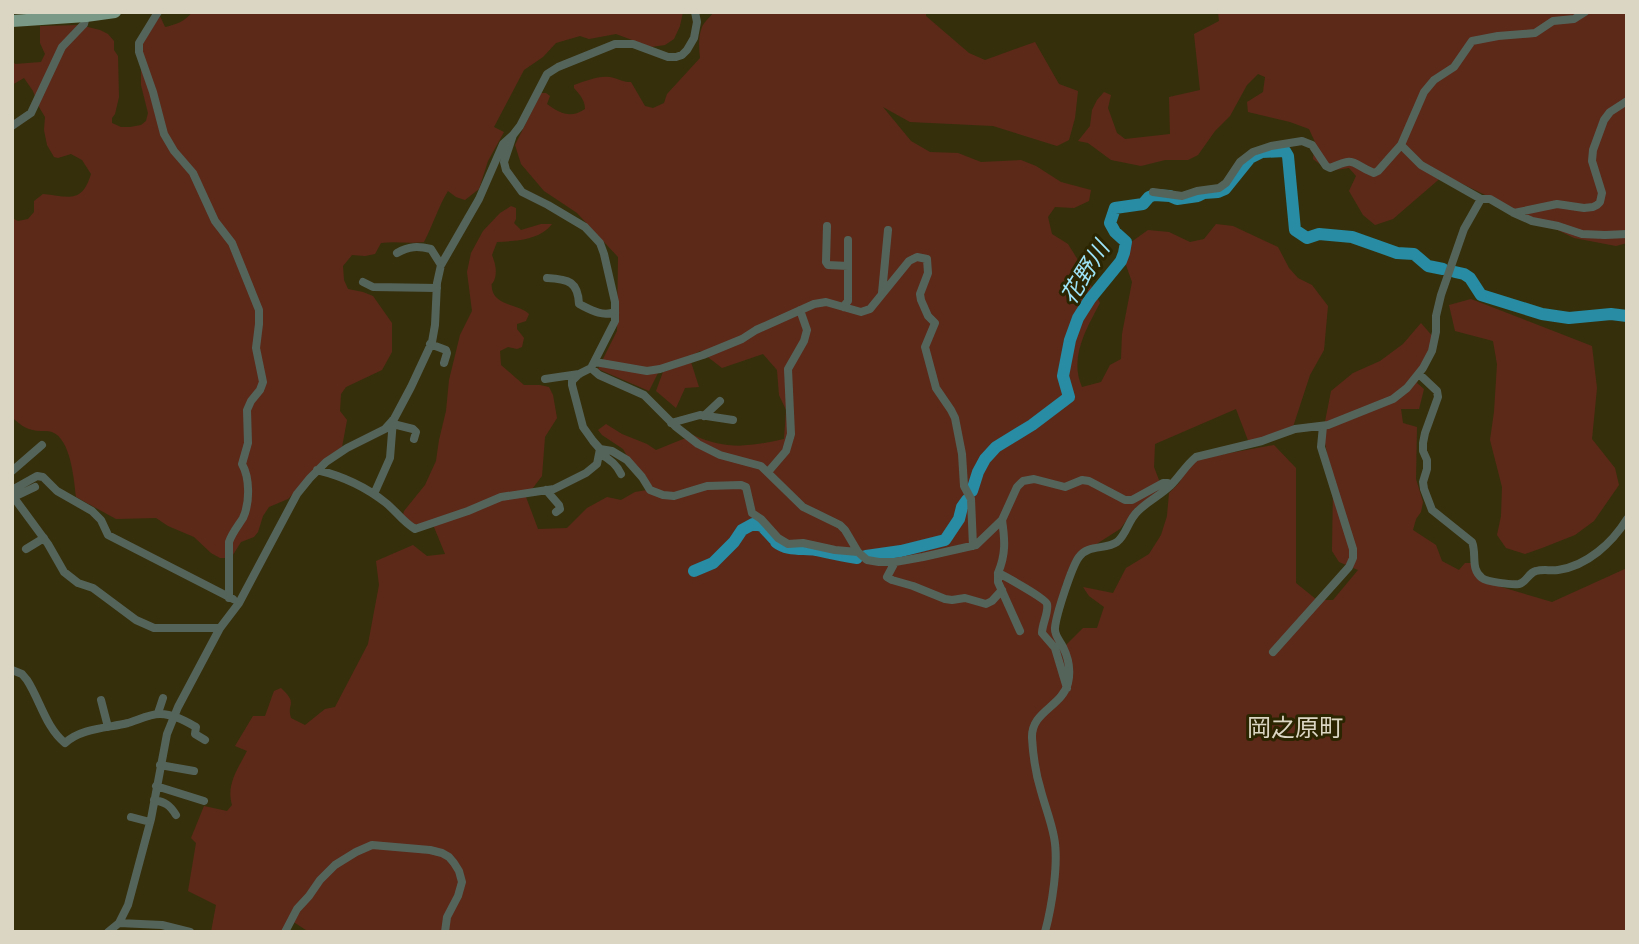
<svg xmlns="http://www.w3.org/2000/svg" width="1639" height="944" viewBox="0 0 1639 944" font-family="'Exo 2','Noto Sans JP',sans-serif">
<rect width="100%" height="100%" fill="#362f0b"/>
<path fill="#5c2919" d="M192,12H683L680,26L674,39L665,45L651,47L616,34L589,39L580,36L556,43L543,57L524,70L494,127L504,132L488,161L479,189L465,200L456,197L448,191C438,207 433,225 424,242C409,244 396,241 381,243L375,254L365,256L352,255L343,266L344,280L348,289L363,292L373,296L392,323V352L382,370L346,387L341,394L340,411L347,420L342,447L330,455L288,499L269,507L263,516L258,532L254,537L241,542L231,558H220L211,553L194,537L168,526L156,518L116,519L76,497C74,480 71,439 52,432C50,431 44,431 41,431C29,431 21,426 12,417V218L18,221L28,219L34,212V201L43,194C67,196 82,205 91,174L82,160L71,154L58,158L54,157L47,145L44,130L45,117L39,107L33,91L24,78L12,85V60L15,64L41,62L45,54L40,43V26L80,25L100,30L108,34L114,41V50L118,56L119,97L115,114L112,118V123L121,127H130L141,125L146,121L148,113L141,85V46L160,16L165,27C175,25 186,21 192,12Z
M714,12H926V16L969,53L985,60L1035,42L1059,84L1078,91L1075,118L1069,140L1057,146L993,126L910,122L883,107L911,141L930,152L958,153L981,162L1021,160L1036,166L1061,182L1091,190L1089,201L1074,208L1055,207L1048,217L1052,234L1068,244L1078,260L1100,303C1086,329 1069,358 1082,387L1101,382L1110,365L1121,359L1122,334L1132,282L1126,265L1127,245L1148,230L1169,232L1190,242L1204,239L1216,224L1233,226L1278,247L1289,268L1298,278L1312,285L1328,306L1324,350L1310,375L1292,430L1249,443L1236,409L1155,444L1154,467L1162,488L1136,508L1120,529L1098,543L1081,559L1070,577L1063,583L1056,617L1062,649L1083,628H1097L1104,607L1089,596L1083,587L1113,593L1126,568L1149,554L1161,535L1167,516L1169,493L1179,483L1192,460L1274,445L1296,468V583L1317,600H1333L1358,570L1339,562L1332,551L1333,486L1323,432L1331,391L1353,373L1380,361L1403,344L1421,323L1434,338L1430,355L1417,383L1424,389L1419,409H1401L1403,423L1417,427L1416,479L1423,502L1421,512L1416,519L1413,530L1436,545L1442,561L1459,570L1465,563H1471L1488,583L1552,602L1627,568V932H309L292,921L288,932H211L216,905L188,891L196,843L191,838L204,806L227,811L232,805C226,784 238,769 247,751L235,746L253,716H265L274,691L281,688C299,705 286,702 291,718L305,725L325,709L335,707L368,644L379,585L376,561L413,545L427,556L445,554L434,527L420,524H414L403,515L404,511L425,485L436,461L439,440L446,411L449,380L460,335L472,311L467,272L471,253L483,231L500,213L511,206L516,208V219L514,223L521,230L541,224H552C540,240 516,241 497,242L492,255C495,263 497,270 495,278C492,287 491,280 492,289C495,306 519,304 529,314L526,321L517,324V329L524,338L522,347L517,349L508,347L500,351L501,365L524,385H540L549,387L553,395L557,418L545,437L542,476L526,497L538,529L567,528L587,508L607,497L621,500L635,492L647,490L623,449L602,435L598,430L606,424L622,434L647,444L656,450L693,435C727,450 748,447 784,439L786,410L779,395L777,370L763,354L722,368L700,351L658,373L649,391L598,369L617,331L618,257L577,213L544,191L521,164L515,145L541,93H546L550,96L547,104C559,113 571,119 585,109C585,100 580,95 574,88V85C586,81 602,74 614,78C621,80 623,82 631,82L645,106L653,108L664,103L667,94L700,58C699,48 698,37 702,27C704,22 710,17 714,12Z
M1218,12H1627V243L1616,246L1574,238L1444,175L1393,219L1375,225L1363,215L1349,191L1356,176L1349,168L1329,171L1313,159L1315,142L1309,129L1290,122L1248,112L1247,102L1263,92L1265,77L1258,74L1247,85L1230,116L1215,131L1198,155L1188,160H1165L1141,166L1111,160L1088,143L1078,141L1090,126L1092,110L1097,100L1104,92L1111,95L1108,108L1117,133L1125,139L1170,134L1169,97L1200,90L1194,34L1219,21Z
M1471,299L1592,346L1597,388L1592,439L1615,468L1619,485L1594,521L1575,535L1542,548L1525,554L1506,548L1497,535L1501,516L1502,487L1490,440L1494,412L1497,364L1493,341L1455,331L1449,305Z
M691,362L699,387L685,388L676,408L656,391L663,372Z"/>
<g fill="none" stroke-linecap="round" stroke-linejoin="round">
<path stroke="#278ca4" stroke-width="12" d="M1455,272L1464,274L1470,278L1481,295L1542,314L1569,318L1611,314L1627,316
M972,491L978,472L985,459L996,447L1032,425L1069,397L1063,376L1070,340L1078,318L1090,299L1121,261L1124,253L1126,242L1115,232L1110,223L1115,208L1143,204L1149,197L1154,195L1170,196L1177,199L1198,196L1204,193L1218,192L1225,189L1250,158L1262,152L1285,151L1288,156L1295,230L1307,238L1319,234L1352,237L1397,253L1414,254L1428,266L1443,269
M776,542C787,551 802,548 816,550C829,553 843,556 857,558
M866,556L901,551L945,540L959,519L962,507L967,500
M694,571L713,563L734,542L742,530L753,524L762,526L774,539"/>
<path stroke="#55645b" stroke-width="8" d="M158,12L139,43V52L153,92L164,134L174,151L193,173L215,221L232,243L259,310V324L256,348L263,382L260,390L251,401L247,410L248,443L242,464C250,478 250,503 243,518C238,526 232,533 229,542V598
M12,126L31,113L62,47L84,24L86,16
M513,135L504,162L506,170L522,192L548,205L585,227L600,243L604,254L615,302V321L591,368L579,374L572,381V385L583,427L593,441L600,449L612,451L627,460L642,477L650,490L663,495L674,496L707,486L741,485L746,487L752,513L761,519L778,538L788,544L803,543L835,550L858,552L867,560L879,562H895L923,557L976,545L1002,520L1017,487L1023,481L1034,479L1065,487L1082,480L1089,481L1125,500H1132L1163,483H1168L1170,486
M1401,145L1421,165L1481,199
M1153,192L1182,196L1197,191L1219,188L1226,183L1240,162L1253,152L1271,146L1302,141L1312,145L1326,166L1330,168C1358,156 1349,163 1374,173L1378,171L1401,145L1424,92L1434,80L1454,67L1472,41L1498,36L1535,33L1553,21L1574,19L1585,12
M1514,213L1557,204L1584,208L1593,207L1597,205L1600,202L1602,193L1592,161L1593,150L1604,120L1610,112L1627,101
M827,226L826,262L828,265L848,266
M397,253C409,246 418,246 431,249L441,265
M547,278C569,279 578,282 579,304C591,310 602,317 615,312
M363,282L373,287L437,288
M882,293L888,230
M843,307L848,301V240
M430,344L446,350L447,353L444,363
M595,362L647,371L660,369L703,355L742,339L756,330L814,304L826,302L861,312L870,309L909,261L917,257L927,259L928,273L920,294L921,300L928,316L935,323L925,347L936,388L951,410L955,418L962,454L964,486L971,499L973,546
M591,368L599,375L644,395L675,426L698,444L720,455L761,466L803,507L840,525L845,530L858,552
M1419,374L1437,391L1438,397L1425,433L1423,443V451L1427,460V469L1423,482L1424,489L1432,510L1472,542C1477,554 1470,569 1482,578C1487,582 1512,585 1519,584C1527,582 1528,573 1536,571C1543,569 1551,571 1558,570C1587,566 1612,543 1627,519
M545,379L579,374
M704,416L720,401
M671,423L700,415L733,420
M393,424L413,429L416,432L414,439
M600,454C608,458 617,465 621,474
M317,470C342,476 366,487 386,503C396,511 403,522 415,529L468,511L501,497L554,489L586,473L597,464L600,449
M12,471L42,445
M768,472L786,451L791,434L788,369L804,341L807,330L800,310
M12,490L37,476L43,477L57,491L92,511L101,520L108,535L233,599
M546,490L559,505L560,509L556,512
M374,494L390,458L393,420
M12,495L48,544L64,572L78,583L93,588L136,620L154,628H220
M14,497L35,487
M1002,520C1005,540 1006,554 998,573C1005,576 1046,599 1047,604C1049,612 1042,624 1042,633L1055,648L1067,688
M26,549L44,538
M895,562L887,577L892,580L913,586L945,599L952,600L965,598L986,604L992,601L1002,590
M998,573V582L1020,631
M1273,652L1349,567L1353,558V549L1321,447L1323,426
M12,670L22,674L27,680C40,700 46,728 65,743C81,728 108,728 128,723C138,720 150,714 160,714C173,714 185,721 196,727L195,734L205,740
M101,700L108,727
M158,713L163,698
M160,765L194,771
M156,786L204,801
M154,800C165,802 170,805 176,815
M131,817L150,822
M119,923L162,925L190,932
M108,932L119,923L128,905L151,819L167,734L178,707L220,628L239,603L297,494L310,478L326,462L347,448L385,429L394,419L411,387L432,342L435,325L437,283L441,265L479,199L503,144L513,135L520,126L547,74L558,67L615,44H633L668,57H676L682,55L687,50L694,38L697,22L695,12
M285,932L297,909L309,896L320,880L335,865L356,852L372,845L430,850L442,853L449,857L454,863L459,871L462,882L458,896L447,917L445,932
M1045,932C1052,906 1059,862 1054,837C1051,821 1045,806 1041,791C1036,775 1033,755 1032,738C1031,711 1062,707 1068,683C1071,670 1069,659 1063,647C1060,641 1054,635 1055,628C1056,615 1072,566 1079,557C1088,544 1106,550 1117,542C1127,534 1128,520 1138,511C1148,501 1161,495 1171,485C1180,476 1186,465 1196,457L1262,441L1295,429L1328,425L1393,399L1407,388L1423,368L1432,351L1436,332V316L1441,295L1464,229L1481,199H1490L1514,213L1532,221L1558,226L1582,234L1605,235L1627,234"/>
<path stroke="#7a9986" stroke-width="12" d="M12,21L86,16L115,12"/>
</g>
<g text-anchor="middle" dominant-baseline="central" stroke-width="6" stroke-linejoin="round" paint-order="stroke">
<g font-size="23" font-style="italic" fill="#9ee4f9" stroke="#2c2501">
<text transform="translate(1084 272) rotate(-58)">花野川</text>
</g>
<g font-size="24" fill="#dad6c3" stroke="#2c2501">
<text x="1295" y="726">岡之原町</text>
</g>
</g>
<rect width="1639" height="944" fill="none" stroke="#dad6c3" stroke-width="28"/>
</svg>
